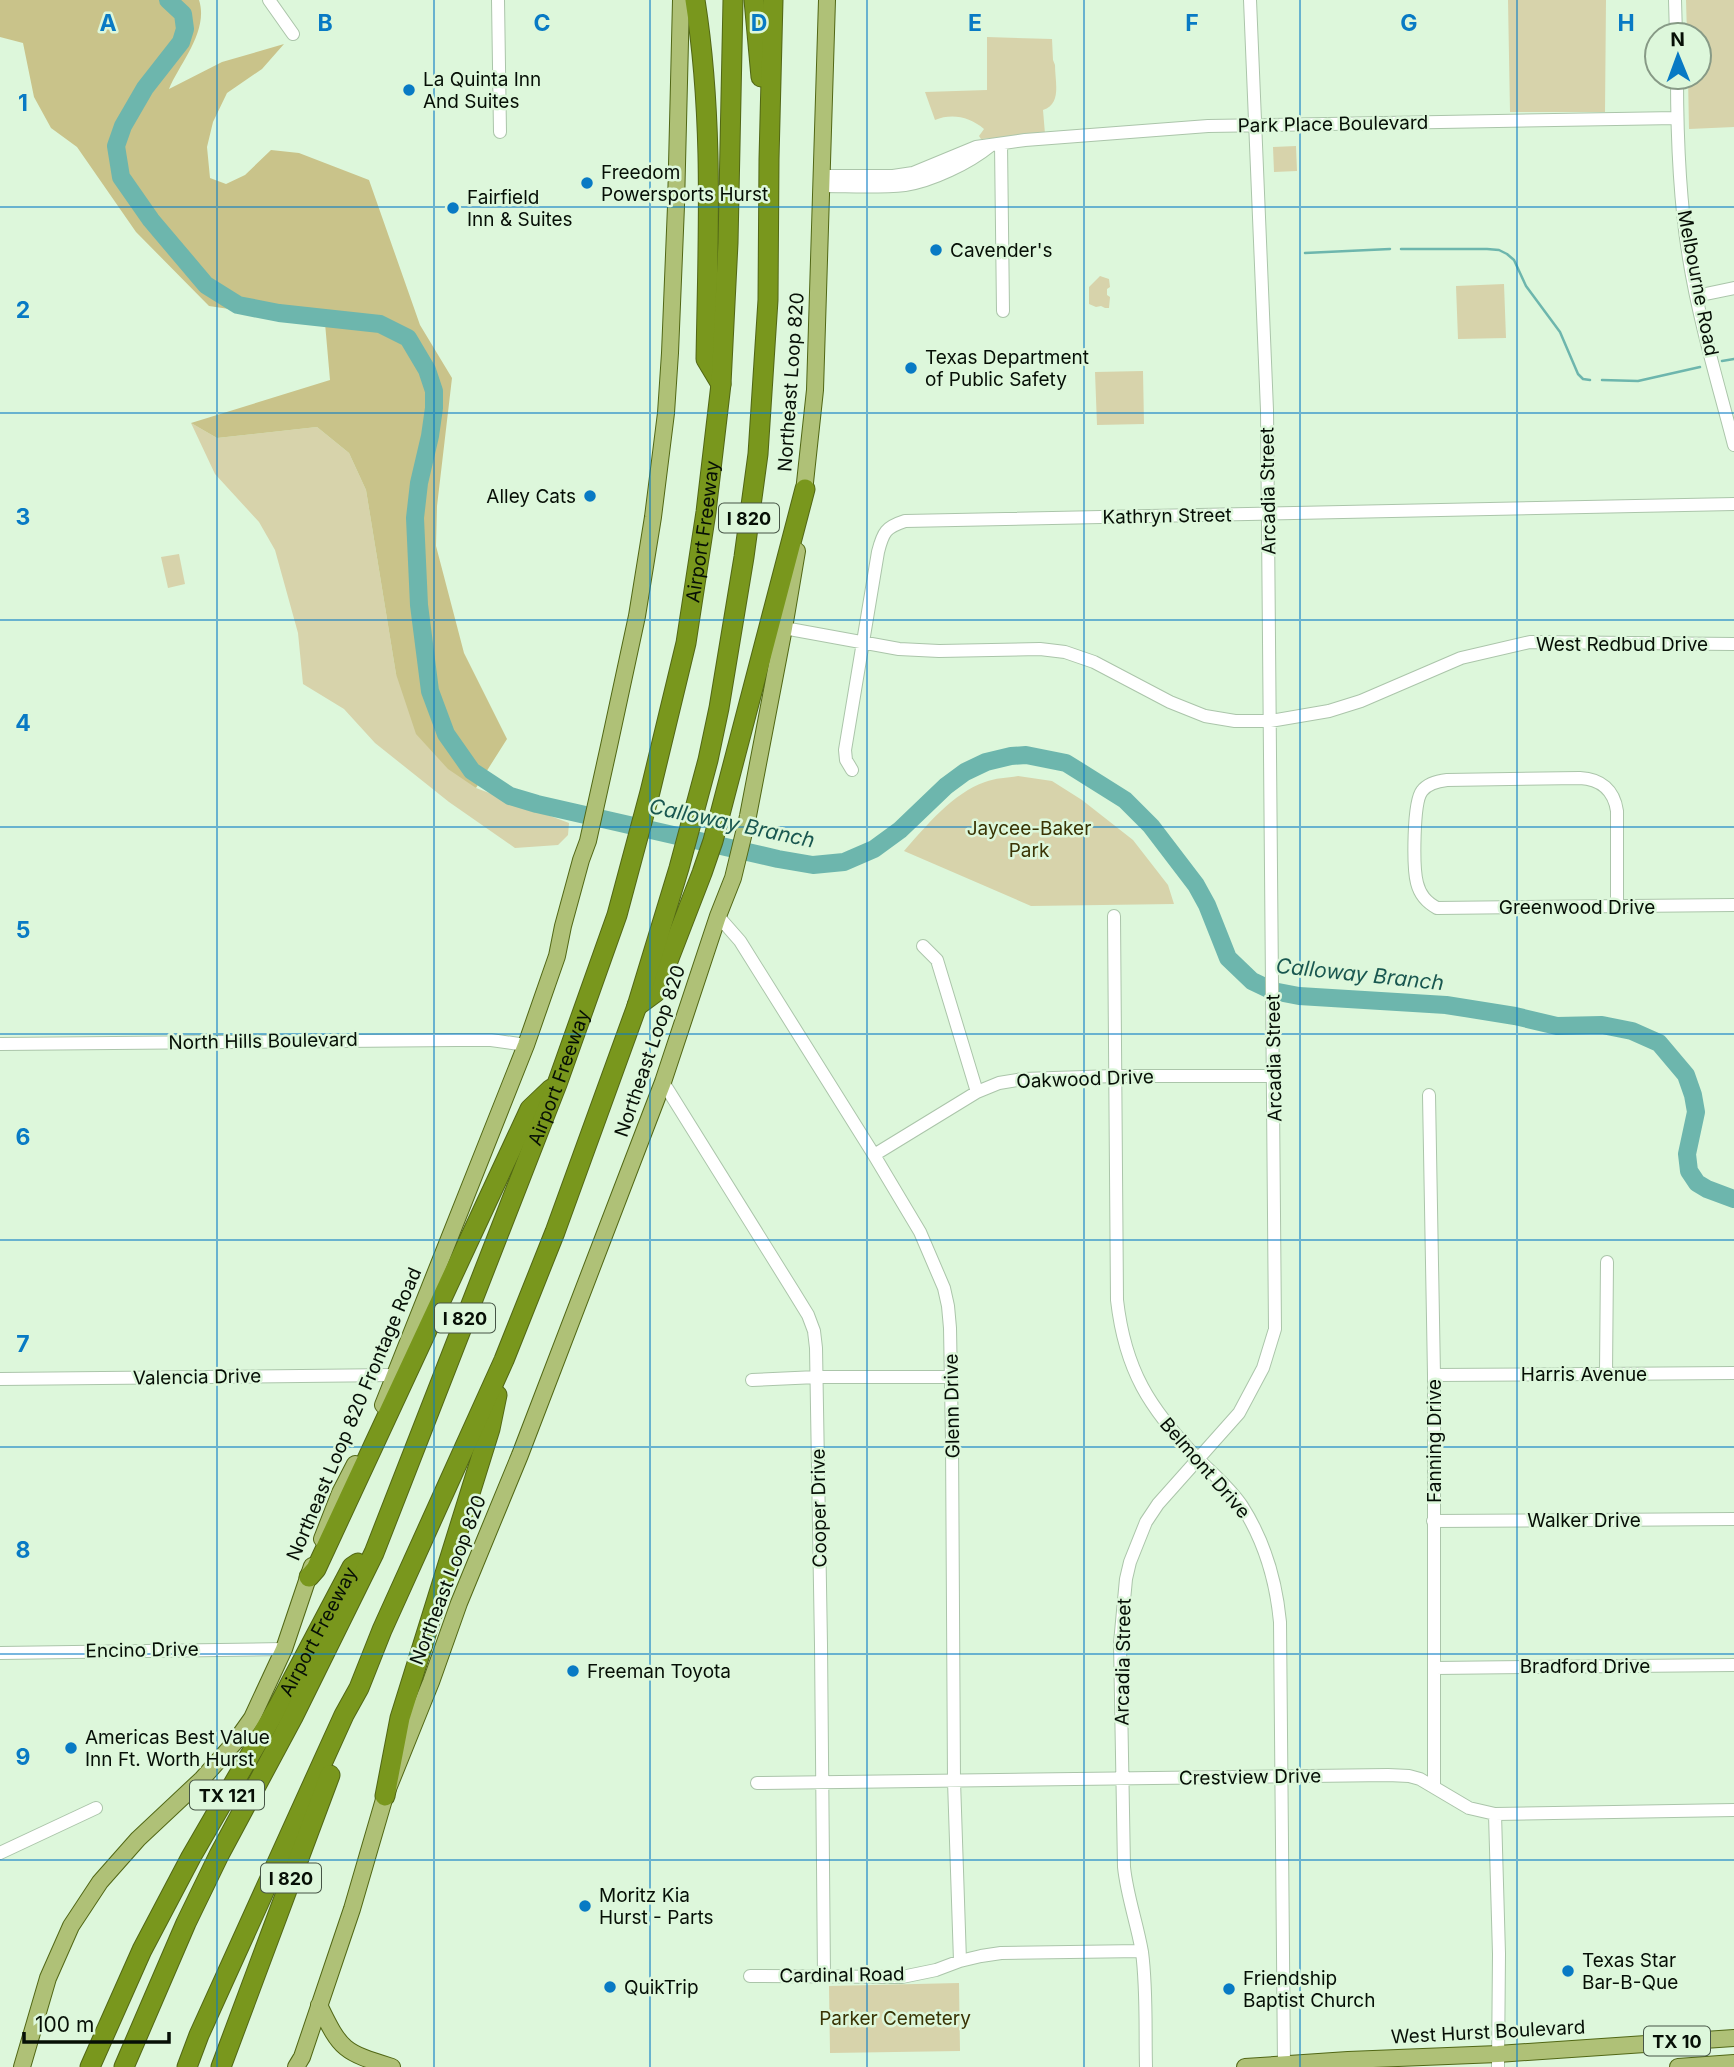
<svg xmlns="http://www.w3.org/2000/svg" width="1734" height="2067" viewBox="0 0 1734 2067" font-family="Inter,sans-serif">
<rect width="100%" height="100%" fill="#ddf7db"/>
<path fill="#d7d3ab" d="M1508,0H1606L1605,112H1510Z
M1686,0H1734V127L1689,129L1688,77H1699V35H1687Z
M987,37L1052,39L1053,60L1055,65C1055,82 1062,104 1043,110L1045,134L981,139L979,136L984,129C970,117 952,113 935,120L925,92L987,90Z
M1296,146L1297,171L1274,172L1273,147Z
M1100,276L1109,279L1110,287L1107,289V295L1110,297L1109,308H1105L1101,306L1096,307L1089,304V287Z
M1504,284L1506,338L1458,339L1456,286Z
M1143,371L1144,424L1097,425L1095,372Z
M191,423L217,438L317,427L349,453L366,490L396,674L476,788L569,823L568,835L558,845L515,848L449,802L375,743L344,709L303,684L298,633L275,550L259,522L215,474Z
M179,554L185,584L168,588L161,557Z
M1018,776L1052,781L1082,800L1133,840L1168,885L1174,904L1031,906L904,851C926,826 953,793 985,782C995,778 1007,778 1018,776Z
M959,1983L960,2051L830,2053L829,1986Z"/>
<path fill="#c9c38a" d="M0,0H199C209,31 180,63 169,89L222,62L284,44L262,69L227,93L213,122L207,147L210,178L226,184L245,175L271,150L299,153L369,180L420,325L452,378L437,506L436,546L464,653L507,739L476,788L448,769L416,734L396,674L366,490L349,453L317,427L217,438L191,423L330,380L325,323L209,306L136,232L77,147L51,128L34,97L23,43L0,37Z"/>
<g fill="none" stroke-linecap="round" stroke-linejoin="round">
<path stroke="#6db6ad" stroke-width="2.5" d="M1401,249H1487L1499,250L1507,254L1514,260L1526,286L1560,332L1578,374L1583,379L1590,380
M1305,253L1390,249
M1722,361L1734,359
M1602,380L1638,381L1700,367"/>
<path stroke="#6db6ad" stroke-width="18" d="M168,0L183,14L185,29L181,42L145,88L123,126L116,146L121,177L151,220L206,285L238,305L279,313L380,324L408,338L427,370L434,391V408L430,436L419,483L415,518L419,605L430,691L446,734L472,771L510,796L537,804L778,859L813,865L844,862L874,849L900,830L946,786L965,772L986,762L1011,756L1026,755L1066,763L1125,800L1151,826L1196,885L1207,905L1228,958L1252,981L1273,991L1299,996L1446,1005L1515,1016L1557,1026L1602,1025L1632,1031L1659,1043L1686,1075L1693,1095L1696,1112L1687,1154L1689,1171L1697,1183L1707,1189L1734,1199"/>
<g stroke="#abc5aa" stroke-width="14">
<path id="minor" d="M269,0L293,34
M498,0L500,132
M1675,0L1676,35
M1677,77C1677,137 1679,198 1689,258C1699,321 1718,383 1734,445
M1001,144L1003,311
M822,176H893L913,173L976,147L1025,140L1208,126L1677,118
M822,186C849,186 878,188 905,185C932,181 969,163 990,146
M1696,296L1734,288
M784,628L899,649L939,651L1040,649L1065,652L1094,662L1170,702L1205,716L1235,721H1270L1329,711L1361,701L1461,658L1530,642L1734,644
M852,770L846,760L845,750L878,552C883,532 886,527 905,521L1734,504
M1617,907V811C1614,790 1601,779 1580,778L1447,780C1438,781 1428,783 1422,791C1413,802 1413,868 1417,883C1420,895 1426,902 1437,908L1734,905
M718,916L740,941L874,1155L920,1232L944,1288L948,1306L950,1328L952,1440L954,1781L960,1961
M1114,916L1117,1300C1125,1370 1149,1408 1198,1459C1213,1474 1230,1488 1242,1506C1265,1542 1276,1580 1280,1622L1284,2065
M923,946L937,960L977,1092
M0,1044L457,1040H491L526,1045
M663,1082L792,1289L808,1315L814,1331L816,1348L821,1645L824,1976
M1429,1095L1434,1375V1786
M874,1155L977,1092L999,1083L1023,1079L1115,1076H1274
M1606,1374L1607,1262
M1434,1375L1734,1373
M0,1379L395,1375
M752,1380L817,1377H950
M1433,1521L1734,1519
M0,1653L284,1649
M1435,1668L1734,1665
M757,1783L1388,1775L1409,1776L1420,1779L1469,1808L1495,1814L1734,1810
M1495,1814L1499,1954L1498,2067
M0,1853L96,1808
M750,1976L902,1977L936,1970L960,1961L981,1956L1001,1953L1141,1951
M1146,2067C1145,2029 1147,1990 1142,1952C1137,1923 1127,1896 1124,1867L1120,1643L1126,1579L1130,1562L1146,1522L1158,1504L1239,1413L1263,1368L1275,1329L1267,410L1250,0"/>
</g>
<g stroke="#516715" stroke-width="18">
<path id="major" d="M803,501L815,390L827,0
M383,1405L526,1045L557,956L563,926L581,860L588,841L609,746L637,616L653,517L666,413L670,353L676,206L681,0
M322,1539L340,1493L355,1464
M319,2005C341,2051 344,2052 392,2067
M22,2067L48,1978L71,1926L100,1882L138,1839L202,1779L235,1742L252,1718L284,1649L312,1566
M296,2067L302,2057L352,1909L385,1796L431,1682L459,1603L520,1455L663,1082L718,916L733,878L748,816L784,628L797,551
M1245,2067L1348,2060L1498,2054L1734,2038
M1678,2067L1734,2063"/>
</g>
<g stroke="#516715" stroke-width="21">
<g id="highway">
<path d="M695,0C714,119 708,239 706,359L721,384"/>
<path d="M754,0L761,77"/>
<path d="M637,1006L656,992L702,873L713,841L805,489"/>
<path d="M309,1577L316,1569L530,1109L551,1089"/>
<path d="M385,1796L400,1718L490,1429L497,1395"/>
<path id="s1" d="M90,2067L142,1950L191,1857L279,1705L352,1567L358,1563"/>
<path id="s2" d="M124,2067L186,1923L219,1855L293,1717L374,1553L557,1084L617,915L650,792L686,643L706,512L721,384L728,243L733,0"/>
<path d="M187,2067L199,2035L344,1715L359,1688L382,1630L504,1360L555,1232L637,1006L679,868L708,760L719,708L744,557L758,454L768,300L769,159L773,0"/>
<path d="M221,2067L330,1775"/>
</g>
</g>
<use href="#minor" stroke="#fff" stroke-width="12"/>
<use href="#major" stroke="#afc177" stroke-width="16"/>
<use href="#highway" stroke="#79971d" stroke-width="19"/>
</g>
<path fill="none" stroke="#087ac4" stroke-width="2" stroke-opacity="0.55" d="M217,0V2067M434,0V2067M650,0V2067M867,0V2067M1084,0V2067M1300,0V2067M1517,0V2067M0,207H1734M0,413H1734M0,620H1734M0,827H1734M0,1034H1734M0,1240H1734M0,1447H1734M0,1654H1734M0,1860H1734"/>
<g fill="#087ac4" stroke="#ddf7db" stroke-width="2.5">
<circle cx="409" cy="90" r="7"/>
<circle cx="587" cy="183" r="7"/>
<circle cx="453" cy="208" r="7"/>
<circle cx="936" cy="250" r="7"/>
<circle cx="911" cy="368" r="7"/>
<circle cx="590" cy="496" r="7"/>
<circle cx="573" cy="1671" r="7"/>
<circle cx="71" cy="1748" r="7"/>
<circle cx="585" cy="1906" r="7"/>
<circle cx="1568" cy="1971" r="7"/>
<circle cx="610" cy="1987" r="7"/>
<circle cx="1229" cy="1989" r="7"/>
</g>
<g text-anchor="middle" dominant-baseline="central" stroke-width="5" stroke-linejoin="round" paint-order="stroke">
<g fill="#ddf7db" stroke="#465546" stroke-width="2">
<rect x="719" y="503.5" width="60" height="29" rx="5"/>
<rect x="435" y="1303.5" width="60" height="29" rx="5"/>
<rect x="190" y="1780.5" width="74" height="29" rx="5"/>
<rect x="261" y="1863.5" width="60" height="29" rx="5"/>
<rect x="1644" y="2026.5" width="66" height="29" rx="5"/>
</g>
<g font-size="18" font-weight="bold" fill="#060f06">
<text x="749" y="518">I 820</text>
<text x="465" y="1318">I 820</text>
<text x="227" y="1795">TX 121</text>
<text x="291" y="1878">I 820</text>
<text x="1677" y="2041">TX 10</text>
</g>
<g font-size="19" fill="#060f06" stroke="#ddf7db" text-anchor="start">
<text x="423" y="79">La Quinta Inn<tspan x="423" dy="22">And Suites</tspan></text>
<text x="601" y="172">Freedom<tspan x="601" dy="22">Powersports Hurst</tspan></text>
<text x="467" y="197">Fairfield<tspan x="467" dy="22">Inn &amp; Suites</tspan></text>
<text x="950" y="250">Cavender's</text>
<text x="925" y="357">Texas Department<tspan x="925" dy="22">of Public Safety</tspan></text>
<text x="576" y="496" text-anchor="end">Alley Cats</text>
<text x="587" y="1671">Freeman Toyota</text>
<text x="85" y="1737">Americas Best Value<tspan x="85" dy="22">Inn Ft. Worth Hurst</tspan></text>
<text x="599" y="1895">Moritz Kia<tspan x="599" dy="22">Hurst - Parts</tspan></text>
<text x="1582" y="1960">Texas Star<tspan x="1582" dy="22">Bar-B-Que</tspan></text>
<text x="1243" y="1978">Friendship<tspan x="1243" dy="22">Baptist Church</tspan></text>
<text x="624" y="1987">QuikTrip</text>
</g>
<g font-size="19" fill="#060f06" stroke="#ddf7db">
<text transform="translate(1333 124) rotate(-1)">Park Place Boulevard</text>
<text transform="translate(1698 283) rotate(79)">Melbourne Road</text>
<text transform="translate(791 382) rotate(-86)">Northeast Loop 820</text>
<text transform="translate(1268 491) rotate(-91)">Arcadia Street</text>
<text transform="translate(1167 516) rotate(-1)">Kathryn Street</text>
<text stroke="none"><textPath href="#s2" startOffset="1648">Airport Freeway</textPath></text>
<text x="1622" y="644">West Redbud Drive</text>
<text x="1577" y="907">Greenwood Drive</text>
<text transform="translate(263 1041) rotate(-1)">North Hills Boulevard</text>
<text transform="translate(650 1051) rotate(-71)">Northeast Loop 820</text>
<text transform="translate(1274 1058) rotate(-91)">Arcadia Street</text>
<text stroke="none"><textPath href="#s2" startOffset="1082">Airport Freeway</textPath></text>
<text transform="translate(1085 1079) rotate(-2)">Oakwood Drive</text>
<text x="1584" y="1374">Harris Avenue</text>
<text transform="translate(197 1377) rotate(-1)">Valencia Drive</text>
<text transform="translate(952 1406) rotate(-91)">Glenn Drive</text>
<text transform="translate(354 1414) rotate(-67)">Northeast Loop 820 Frontage Road</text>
<text transform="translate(1434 1441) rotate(-90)">Fanning Drive</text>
<text transform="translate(1205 1468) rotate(49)">Belmont Drive</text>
<text transform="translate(819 1508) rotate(-91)">Cooper Drive</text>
<text x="1584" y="1520">Walker Drive</text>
<text transform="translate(448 1580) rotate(-69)">Northeast Loop 820</text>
<text stroke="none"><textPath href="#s1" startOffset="492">Airport Freeway</textPath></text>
<text transform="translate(142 1650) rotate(-1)">Encino Drive</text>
<text transform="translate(1123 1662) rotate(-89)">Arcadia Street</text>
<text x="1585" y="1666">Bradford Drive</text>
<text transform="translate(1250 1777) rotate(-1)">Crestview Drive</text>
<text transform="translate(842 1975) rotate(-1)">Cardinal Road</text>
<text transform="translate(1488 2032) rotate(-3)">West Hurst Boulevard</text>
</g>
<g font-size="19" fill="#393304" stroke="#ddf7db">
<text x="1029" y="828">Jaycee-Baker<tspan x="1029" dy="22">Park</tspan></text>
<text x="895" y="2018">Parker Cemetery</text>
</g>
<g font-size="21" font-style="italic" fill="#195750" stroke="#ddf7db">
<text transform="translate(732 823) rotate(12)">Calloway Branch</text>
<text transform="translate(1360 974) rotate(6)">Calloway Branch</text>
</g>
</g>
<g font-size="23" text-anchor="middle" font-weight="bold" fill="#087ac4" stroke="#ddf7db" stroke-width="5" stroke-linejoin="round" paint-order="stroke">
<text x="108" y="31">A</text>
<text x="325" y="31">B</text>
<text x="542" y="31">C</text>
<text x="759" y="31">D</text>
<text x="975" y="31">E</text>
<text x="1192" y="31">F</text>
<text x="1409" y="31">G</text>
<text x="1626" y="31">H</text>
<text x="23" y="111">1</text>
<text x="23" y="318">2</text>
<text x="23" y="525">3</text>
<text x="23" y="731">4</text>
<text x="23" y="938">5</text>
<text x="23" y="1145">6</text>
<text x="23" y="1352">7</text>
<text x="23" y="1558">8</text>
<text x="23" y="1765">9</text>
</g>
<g transform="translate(1678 56) rotate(359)"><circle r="33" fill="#ddf7db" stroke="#879a86" stroke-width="2"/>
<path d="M0-5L12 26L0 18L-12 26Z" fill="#087ac4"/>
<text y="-10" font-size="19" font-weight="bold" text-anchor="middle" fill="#060f06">N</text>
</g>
<path d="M24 2032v10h145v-10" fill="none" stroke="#060f06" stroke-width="3.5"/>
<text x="35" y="2032" font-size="21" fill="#060f06" stroke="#ddf7db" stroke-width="5" paint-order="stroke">100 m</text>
</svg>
